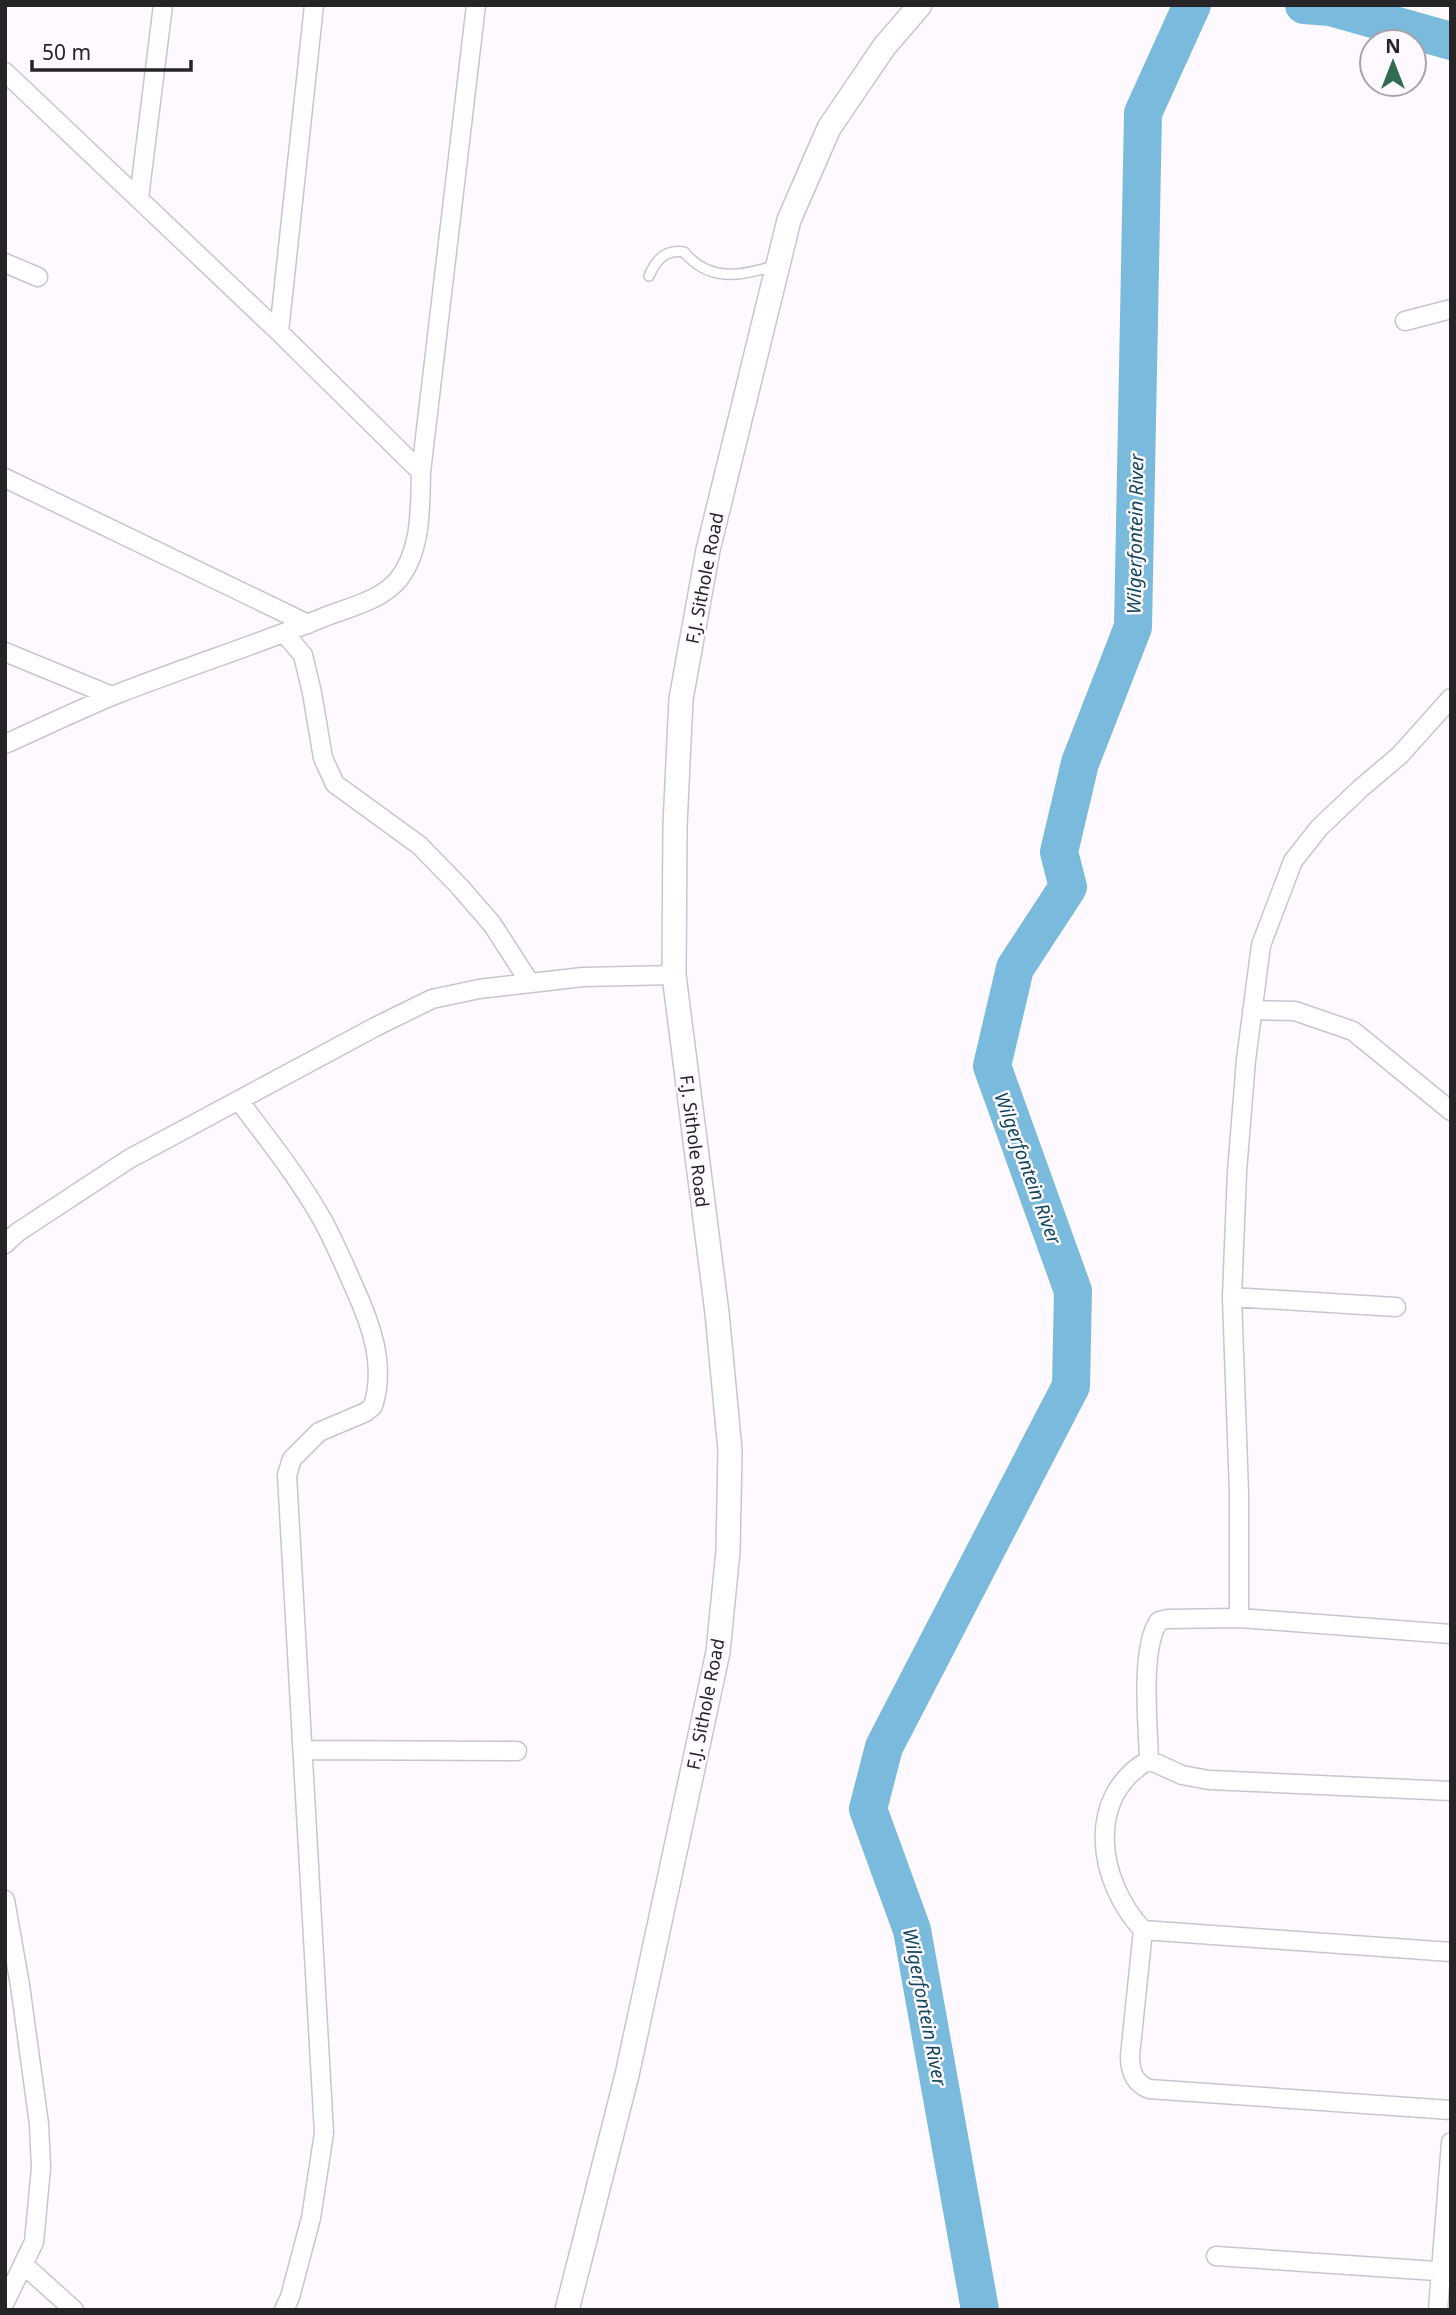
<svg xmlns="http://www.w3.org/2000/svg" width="1456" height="2315" viewBox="0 0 1456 2315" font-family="'Noto Sans',sans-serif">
<rect width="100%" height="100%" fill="#fdf9ff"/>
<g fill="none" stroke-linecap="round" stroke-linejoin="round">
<path stroke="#79badd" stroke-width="38" d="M1304,5L1330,7L1451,41
M980,2310L912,1930L868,1809L884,1747L1071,1386L1073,1291L992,1066L1015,968L1068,887L1059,852L1080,763L1133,627L1143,113L1192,5"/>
<g stroke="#cbc4ce" stroke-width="12">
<path id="service" d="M649,276C656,260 665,249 684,252C710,283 742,276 777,265"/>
</g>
<g stroke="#cbc4ce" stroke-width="21">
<path id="minor" d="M5,72L279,332L421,472L476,5
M139,198L163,5
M5,263L38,277
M1405,321L1451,309
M279,332L314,5
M5,478L308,624
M284,633L303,655L312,693L323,758L335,784L419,845L459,886L492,924L530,983
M5,652L112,696
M5,744C41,728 76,711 112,696C183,668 256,645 327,616C351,607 381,600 398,580C422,550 420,508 421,472
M1252,1010L1295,1011L1353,1031L1451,1111
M239,1101C268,1139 298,1177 322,1219C334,1241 344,1264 354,1287C371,1324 386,1365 373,1406L366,1412L319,1432L292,1459L287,1475L324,2133L311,2218L290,2297L284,2310
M5,1244L18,1232L129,1159L377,1026L432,999L479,989L583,977L674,975
M1232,1297L1396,1307
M1239,1618V1493L1232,1297L1237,1172L1246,1060L1261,945L1293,861L1319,828L1361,788L1400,755L1451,698
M1451,1634L1239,1618L1168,1619L1159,1621C1140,1647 1148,1726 1149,1760C1084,1797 1098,1882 1143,1930L1130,2056C1130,2071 1134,2083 1149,2089L1451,2110
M303,1750L517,1751
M1149,1760L1182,1775L1209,1780L1451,1791
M5,1900L20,1985L39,2124L41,2168L34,2242L5,2302
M1143,1930L1451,1952
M1216,2256L1451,2272
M24,2265L74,2310
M1438,2310L1451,2142"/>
</g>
<g stroke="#cbc4ce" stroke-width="26">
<path id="tertiary" d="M567,2310L627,2075L718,1652L728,1551L730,1450L717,1313L674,975L675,826L681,699L708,550L789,220L829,128L884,47L920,5"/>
</g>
<use href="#service" stroke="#fff" stroke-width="9"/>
<use href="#minor" stroke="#fff" stroke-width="18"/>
<use href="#tertiary" stroke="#fff" stroke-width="23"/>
</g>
<g text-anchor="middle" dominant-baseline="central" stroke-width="5" stroke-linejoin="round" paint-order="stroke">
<g font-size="18" fill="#272428" stroke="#fdf9ff">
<text transform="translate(704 578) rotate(-79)">F.J. Sithole Road</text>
<text transform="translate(695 1141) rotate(83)">F.J. Sithole Road</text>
<text transform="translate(705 1704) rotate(-79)">F.J. Sithole Road</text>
</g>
<g font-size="19" font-style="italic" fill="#10465e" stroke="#fdf9ff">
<text transform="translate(1135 534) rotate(-89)">Wilgerfontein River</text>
<text transform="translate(1028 1168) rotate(70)">Wilgerfontein River</text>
<text transform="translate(925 2007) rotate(79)">Wilgerfontein River</text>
</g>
</g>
<rect width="1456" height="2315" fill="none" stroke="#272428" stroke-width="14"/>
<g transform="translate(1393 63)"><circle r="33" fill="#fdf9ff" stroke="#a7a4a9" stroke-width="2"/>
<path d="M0-5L12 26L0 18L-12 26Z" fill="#326b53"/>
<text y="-10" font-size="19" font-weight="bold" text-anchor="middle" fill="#272428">N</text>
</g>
<path d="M32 60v10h159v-10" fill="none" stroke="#272428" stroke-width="3.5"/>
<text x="42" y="60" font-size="21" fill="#272428" stroke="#fdf9ff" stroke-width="5" paint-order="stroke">50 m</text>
</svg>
